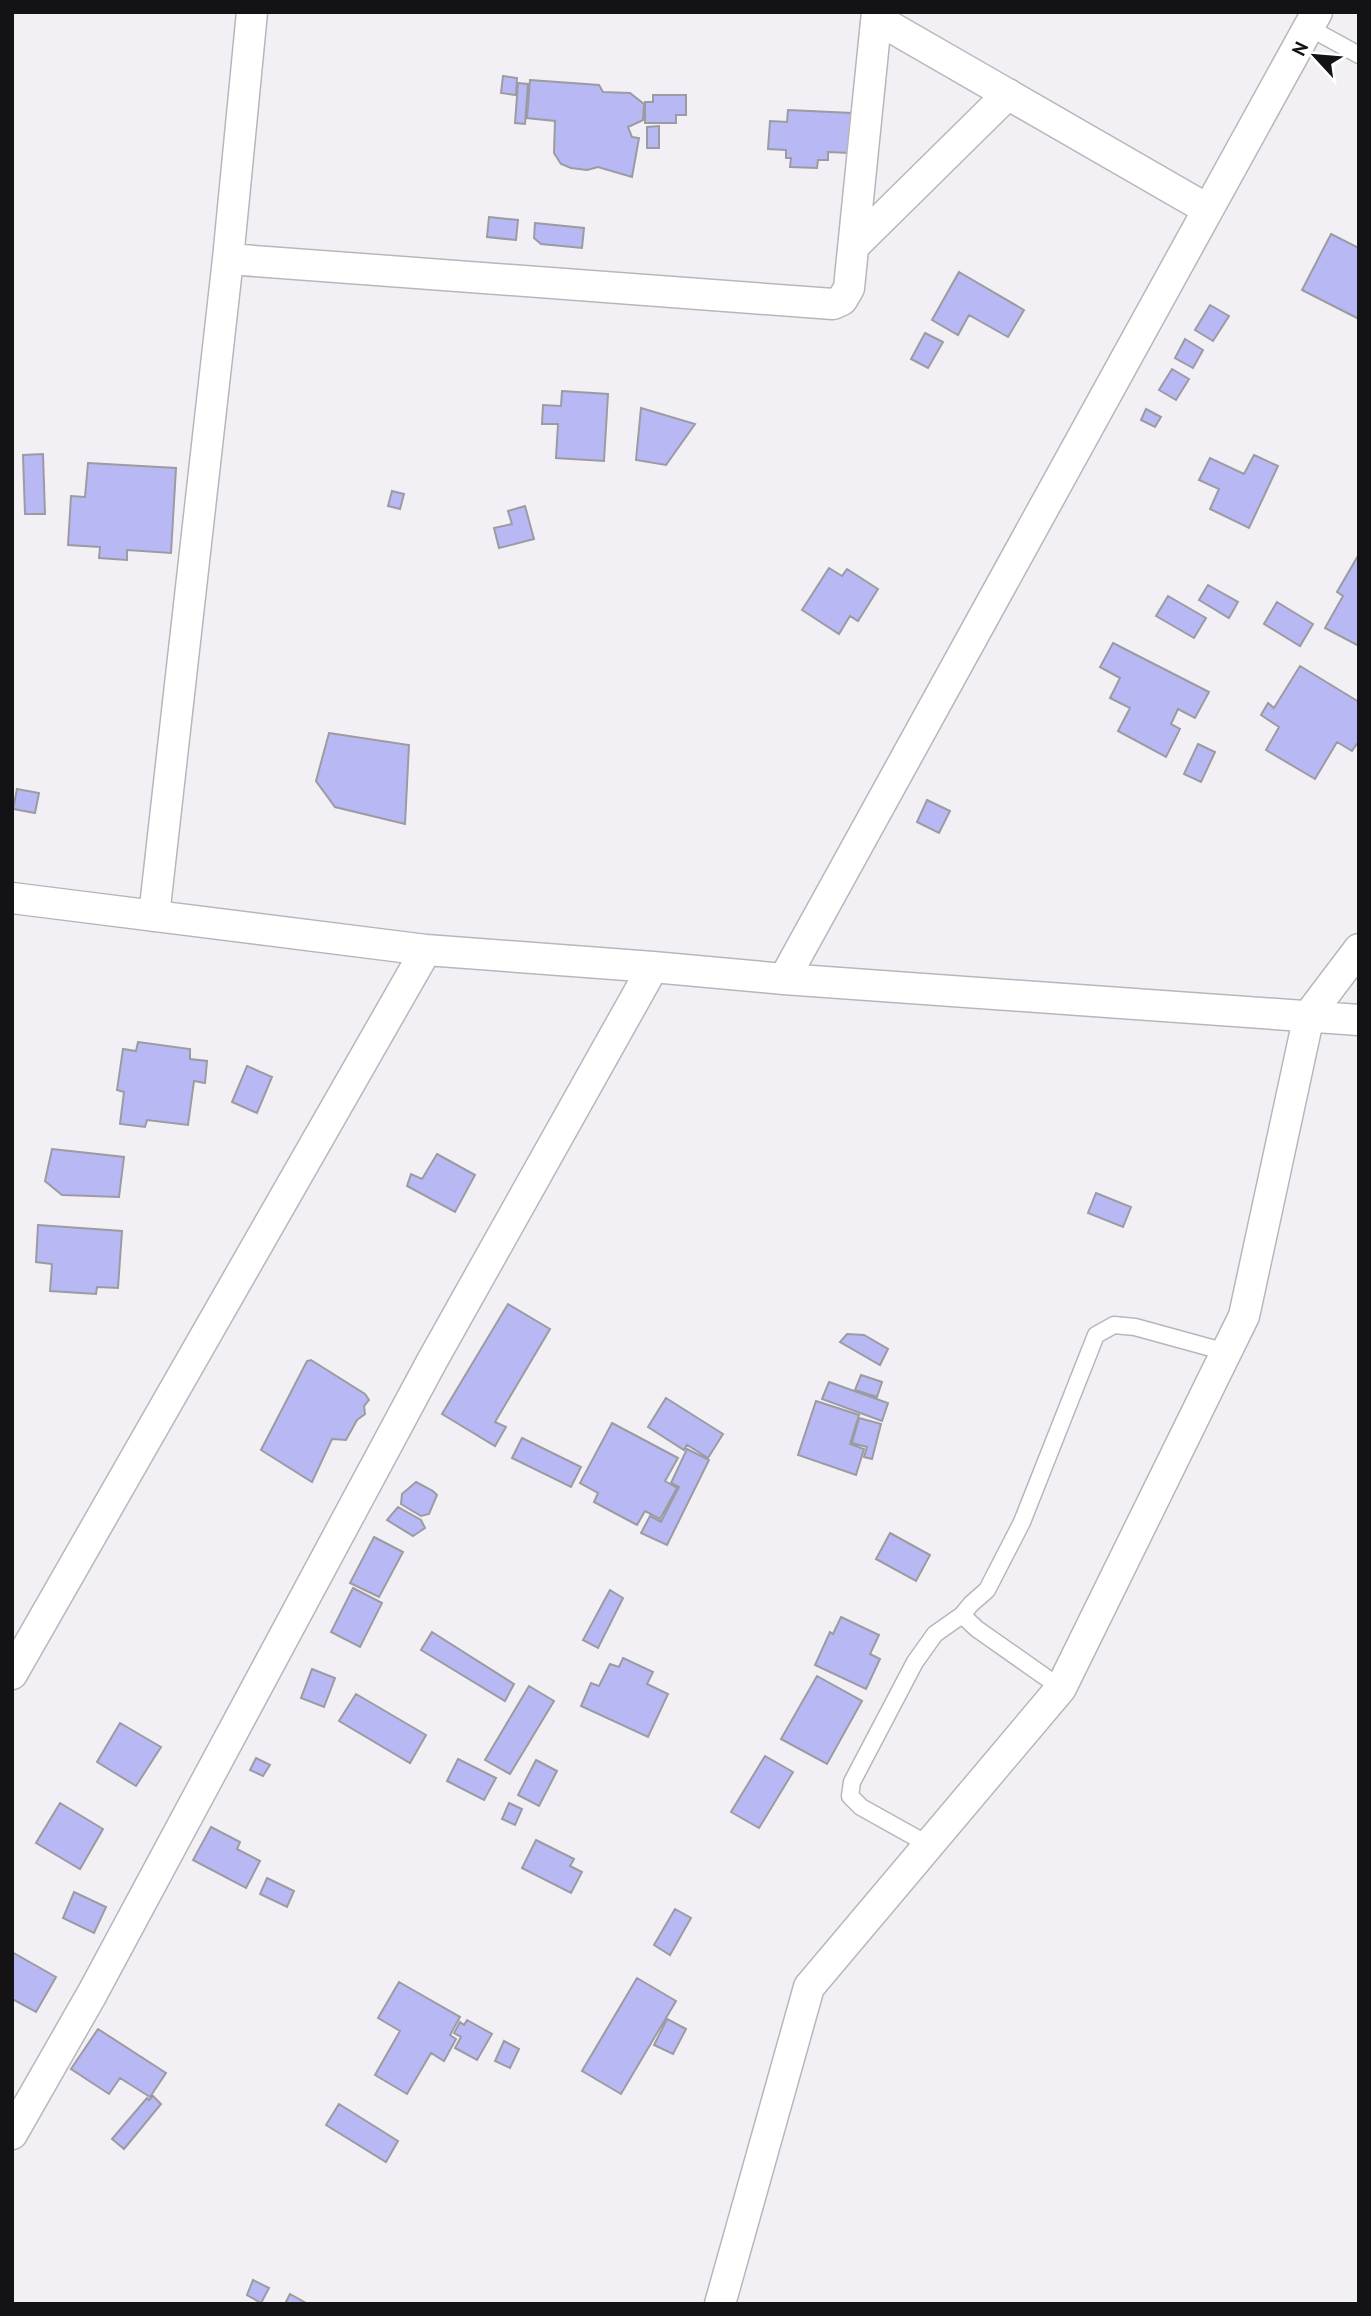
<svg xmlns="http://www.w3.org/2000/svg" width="1371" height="2316" viewBox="0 0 1371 2316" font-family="'PT Sans',sans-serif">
<rect width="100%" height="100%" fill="#f3f0f5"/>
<path fill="#b8b9f4" stroke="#9b9ba1" stroke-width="2" d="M503,76L517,78L516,95L501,93Z
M530,80L599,85L603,92L630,93L644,104L643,120L628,127L632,137L639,138L632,177L598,167L587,170L571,168L561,164L554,153L555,121L527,118Z
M518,83L528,84L525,124L515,123Z
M653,95H686V115H676V123H645V102H653Z
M788,110L852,113L850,153L828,152V160H818L817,168L790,167L791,158H786V150L768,149L770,121L787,122Z
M659,126V148H647V127Z
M489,217L518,220L516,240L487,237Z
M535,223L584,228L582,248L541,244L534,238Z
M1331,234L1359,248V319L1302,290Z
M959,272L1024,310L1008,337L969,315L958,335L932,320Z
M1210,305L1229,316L1213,341L1195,330Z
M925,333L943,342L928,368L911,359Z
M1185,339L1203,350L1193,368L1175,358Z
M1172,369L1189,379L1176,400L1159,390Z
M562,391L608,394L604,461L556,458L558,424H542L543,405L561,406Z
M641,408L695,424L666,465L636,460Z
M1146,409L1161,417L1155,427L1141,420Z
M43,454L45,514H25L23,455Z
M1254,455L1278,466L1249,528L1210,509L1219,489L1199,480L1210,458L1244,474Z
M88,463L176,468L171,553L127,550V560L99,558L100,547L68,545L71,496L85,497Z
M392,491L404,494L400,509L388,506Z
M525,506L534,539L499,548L494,528L512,524L508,511Z
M1359,554V646L1325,628L1343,596L1337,592Z
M829,568L842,576L847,569L878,589L858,621L850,616L839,634L802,610Z
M1208,585L1238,602L1229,618L1199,600Z
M1168,596L1206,618L1194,638L1156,616Z
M1277,602L1313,624L1300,646L1264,624Z
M1113,643L1209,692L1195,718L1178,709L1171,724L1180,729L1166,757L1118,731L1130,708L1110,698L1120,678L1100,667Z
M1300,666L1359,702V741L1352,751L1337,742L1315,779L1266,750L1279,727L1261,715L1268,703L1274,708Z
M329,733L409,745L405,824L335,807L316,781Z
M1198,744L1215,752L1201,782L1184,774Z
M17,789L39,793L35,813L13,809Z
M927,800L950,811L939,833L917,822Z
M138,1042L190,1049V1059L207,1061L205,1083L194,1081L188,1125L147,1120L145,1127L120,1124L124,1092L117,1090L123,1049L136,1051Z
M247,1066L272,1077L257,1113L232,1102Z
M52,1149L124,1157L119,1197L62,1195L45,1181Z
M437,1154L475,1175L455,1212L407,1186L411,1174L422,1179Z
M1096,1193L1131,1207L1123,1227L1088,1213Z
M38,1225L122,1231L118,1288L97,1287L96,1294L50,1291L52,1264L36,1262Z
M508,1304L550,1329L495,1422L506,1427L495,1446L442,1414Z
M847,1334L864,1335L888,1349L880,1365L840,1342Z
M311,1360L365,1394L369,1400L364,1406L365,1414L357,1420L346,1440L332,1439L312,1482L261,1450L307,1361Z
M861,1375L882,1382L877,1397L855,1390Z
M829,1382L888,1403L882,1421L822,1399Z
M666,1398L723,1434L708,1458L687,1445L684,1450L648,1427Z
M816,1401L859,1415L850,1444L864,1449L856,1475L798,1455Z
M859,1418L881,1424L872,1459L864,1457L867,1447L852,1443Z
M612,1423L678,1458L665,1481L677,1488L660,1519L645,1511L637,1525L594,1502L598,1493L580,1483Z
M522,1438L581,1467L571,1487L512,1458Z
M687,1449L709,1460L667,1545L641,1533L650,1516L661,1522L679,1487L671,1483Z
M416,1482L433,1491L437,1495L429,1514L421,1516L401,1504L402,1494Z
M398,1507L421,1520L425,1528L413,1536L387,1520Z
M890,1533L930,1555L916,1581L876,1559Z
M374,1537L403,1552L379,1597L350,1583Z
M353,1588L382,1603L360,1647L331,1632Z
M610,1590L623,1598L598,1648L583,1640Z
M841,1617L879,1635L870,1654L880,1659L866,1689L815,1665L830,1632L833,1634Z
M432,1632L514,1684L505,1701L421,1650Z
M623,1658L653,1672L647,1684L668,1694L648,1737L581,1706L591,1683L599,1686L610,1664L619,1667Z
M312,1669L335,1678L324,1707L301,1698Z
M817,1676L862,1701L827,1764L781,1739Z
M529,1686L554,1701L510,1774L485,1760Z
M356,1694L426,1735L410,1763L339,1721Z
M120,1723L161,1747L136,1786L97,1762Z
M765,1756L793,1772L759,1828L731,1812Z
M256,1758L270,1765L263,1776L250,1770Z
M458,1759L496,1778L484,1800L447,1781Z
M536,1760L557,1771L539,1806L518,1795Z
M60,1803L103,1829L80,1869L36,1843Z
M509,1803L522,1809L515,1825L502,1819Z
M211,1827L240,1842L237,1849L260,1861L246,1888L193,1860Z
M536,1840L574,1859L570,1866L582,1872L571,1893L522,1868Z
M267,1878L294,1891L287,1907L260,1894Z
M74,1892L106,1907L94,1933L63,1918Z
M675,1909L691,1918L670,1955L654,1945Z
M12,1952L56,1977L36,2012L12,1999Z
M637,1978L676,2001L621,2094L582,2071Z
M399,1982L460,2017L450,2035L456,2039L444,2061L431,2053L407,2094L375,2075L400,2031L378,2018Z
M667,2019L686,2029L673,2054L654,2045Z
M467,2020L492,2034L477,2060L455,2048L461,2037L454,2033L460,2022L464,2025Z
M98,2029L166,2073L150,2097L120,2078L109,2094L71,2069Z
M504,2041L519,2049L510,2068L495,2061Z
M153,2096L161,2104L124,2149L112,2139L147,2098L149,2100Z
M339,2104L398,2141L386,2162L326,2125Z
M253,2280L269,2288L261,2303L247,2295Z
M290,2294L306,2303L305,2304H285Z"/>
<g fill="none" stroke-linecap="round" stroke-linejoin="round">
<g stroke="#b9b6bb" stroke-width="19">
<path id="lane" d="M1308,27L1359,55
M1061,1688L977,1629L962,1615L971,1604L987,1590L1022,1522L1096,1335L1114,1325L1135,1327L1226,1352
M929,1845L861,1807L850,1796L852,1782L915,1662L935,1634L962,1615"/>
</g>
<g stroke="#b9b6bb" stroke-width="33">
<path id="street" d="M877,19L1207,209
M854,246L1008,94
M228,259L833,304L842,300L849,288L877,12
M12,898L426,950L653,967L784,979L1359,1020
M154,916L228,259L252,12
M784,979L1317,12
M12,1674L426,950
M12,2134L92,1994L432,1361L653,967
M720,2304L809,1987L1061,1688L1244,1316L1309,1015L1359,949"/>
</g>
<use href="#lane" stroke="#fff" stroke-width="16"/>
<use href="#street" stroke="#fff" stroke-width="30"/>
</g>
<rect width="1371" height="2316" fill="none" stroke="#131214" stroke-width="28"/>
<g transform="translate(1315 56) rotate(296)" stroke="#ffffff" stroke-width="5" paint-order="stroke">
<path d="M0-5L12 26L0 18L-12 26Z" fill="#131214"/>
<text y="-10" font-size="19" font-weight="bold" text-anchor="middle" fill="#131214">N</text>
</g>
</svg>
